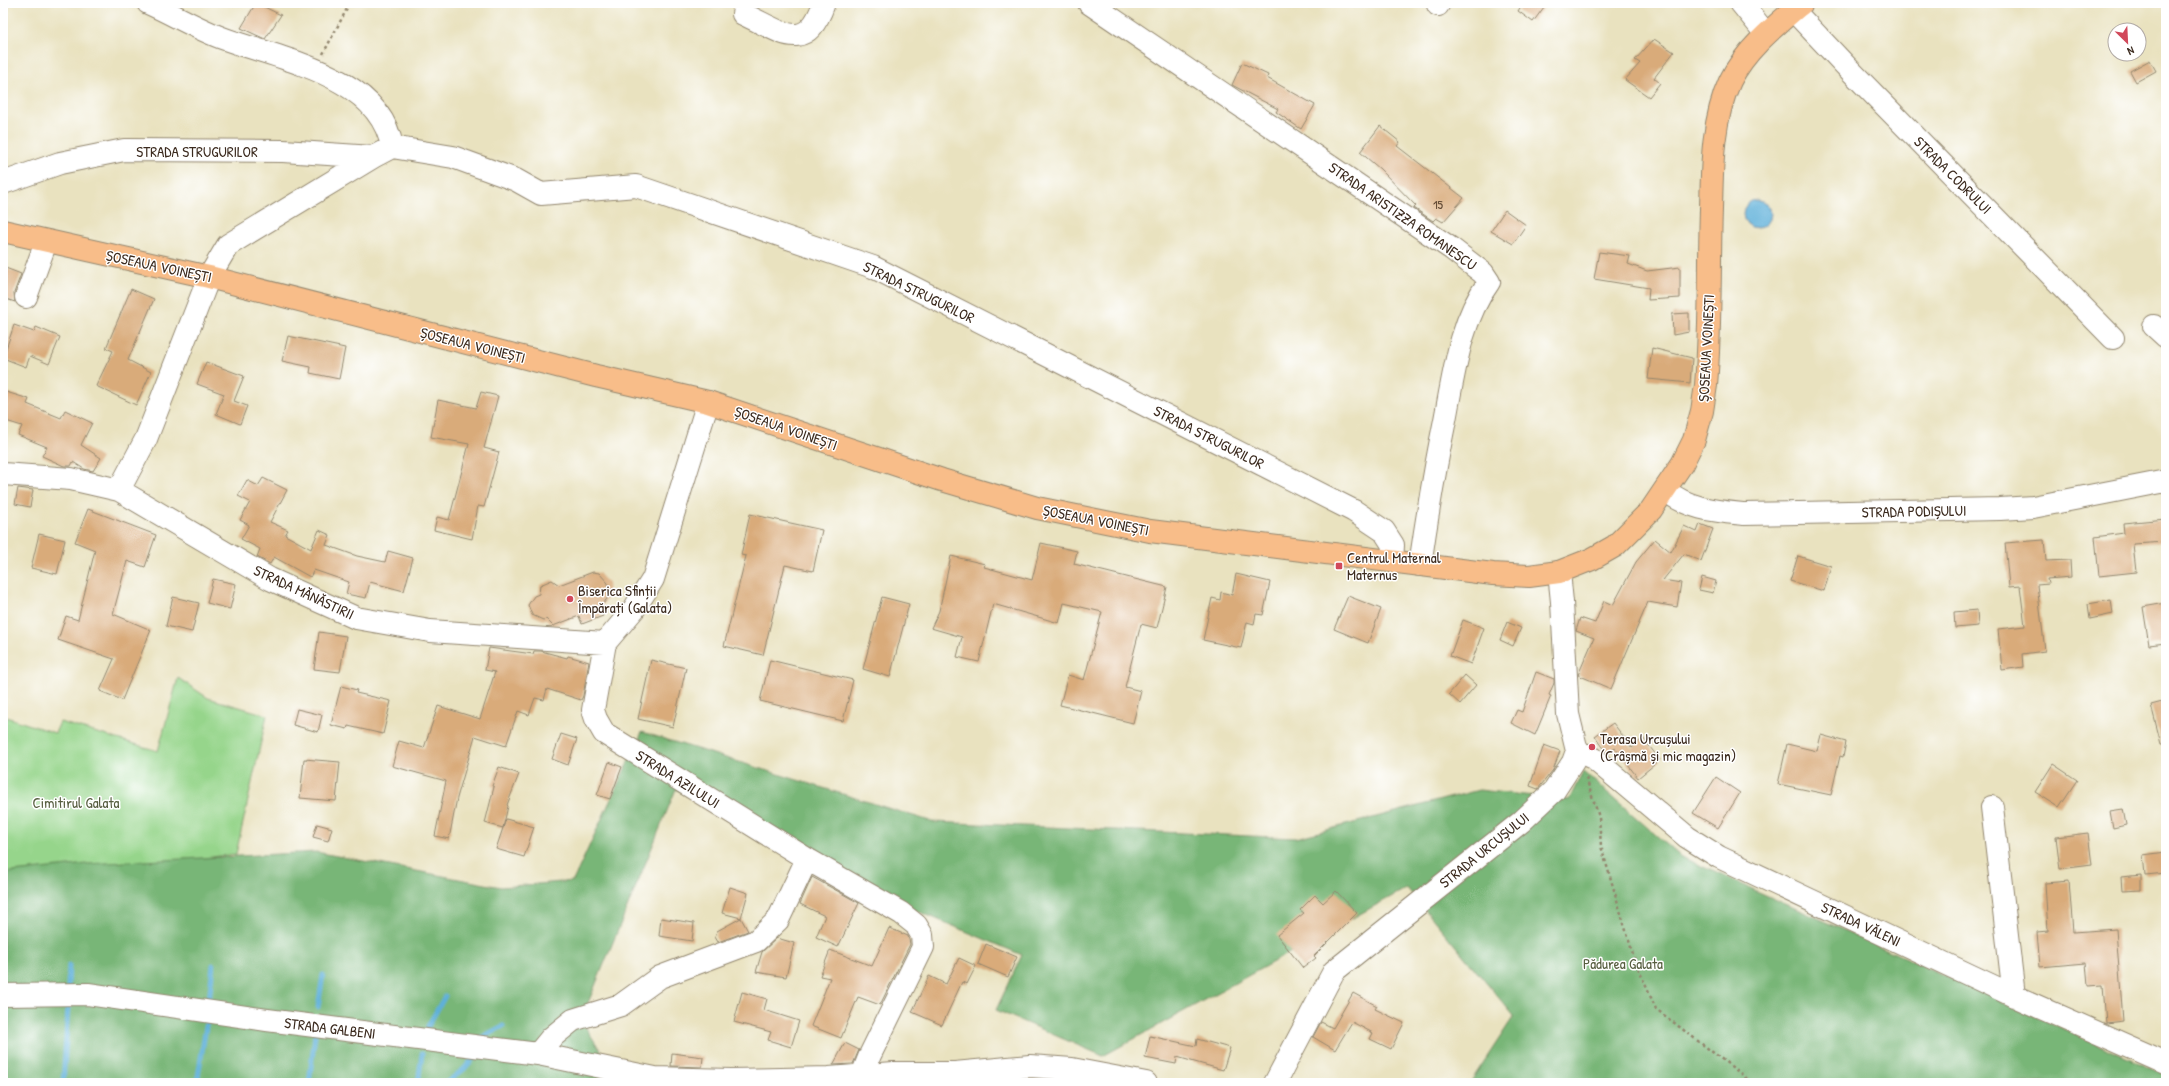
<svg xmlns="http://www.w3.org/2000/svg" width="2169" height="1086" viewBox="0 0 2169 1086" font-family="'Patrick Hand',sans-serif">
<rect width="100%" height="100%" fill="#fff"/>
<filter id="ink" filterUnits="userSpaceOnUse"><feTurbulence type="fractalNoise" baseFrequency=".025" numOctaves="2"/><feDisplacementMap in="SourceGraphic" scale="8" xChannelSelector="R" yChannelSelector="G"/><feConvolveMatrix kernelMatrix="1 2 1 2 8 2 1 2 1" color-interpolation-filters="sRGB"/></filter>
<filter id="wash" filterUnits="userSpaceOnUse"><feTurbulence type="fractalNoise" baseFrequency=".012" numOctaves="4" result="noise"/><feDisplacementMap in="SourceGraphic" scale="16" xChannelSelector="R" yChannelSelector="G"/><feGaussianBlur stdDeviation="0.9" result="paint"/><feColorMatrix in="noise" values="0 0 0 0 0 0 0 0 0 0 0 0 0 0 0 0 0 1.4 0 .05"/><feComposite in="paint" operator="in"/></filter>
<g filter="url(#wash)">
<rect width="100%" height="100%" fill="#e9e2bf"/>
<path fill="#96d58b" stroke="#688054" d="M178,678L208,698L267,715L236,854L3,883V716L55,733L60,722L158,751Z"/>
<path fill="#78b677" stroke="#5a704a" d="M642,732L933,822L1296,838L1479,790L1569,800L1583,771L1681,857L2166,1075V1083H1470L1514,1016L1407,888L1103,1056L996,1010L1022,955L889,899L676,789L581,1020L621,1083H3V873L87,864L316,852L501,887L573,881Z"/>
<path fill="#5eb0d9" stroke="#4c6d7c" d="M1743 214a14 14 0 1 1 28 0a14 14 0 1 1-28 0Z"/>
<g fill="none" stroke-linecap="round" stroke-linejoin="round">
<path stroke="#5eb0d9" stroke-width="5" d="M68,986L69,965
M209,1001L213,965
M318,1007L323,975
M428,1026L445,996
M479,1039L503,1026
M63,1083L68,1007
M197,1083L207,1020
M309,1083L315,1035
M418,1083L422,1054
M446,1083L464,1069L477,1054"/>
</g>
<g id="blocks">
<path fill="#d9ab7a" d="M256,3L281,15L265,39L241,28Z
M1523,3H1547L1533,22L1518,11Z
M1654,39L1674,52L1654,78L1660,83L1649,97L1625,80L1640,63L1635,60Z
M2150,60L2156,71L2136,82L2130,71Z
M1242,63L1268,75L1267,78L1315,105L1301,129L1276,112L1278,109L1232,85Z
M1380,126L1400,142L1397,146L1464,198L1443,222L1436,218L1433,221L1414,208L1416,206L1380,169L1360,152Z
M1505,210L1526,225L1513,244L1491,231Z
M1599,252L1630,256L1628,264L1647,271L1680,267V298L1648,300L1649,288L1594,279Z
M3,267L21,274L14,293L15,302L3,298Z
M131,289L154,299L128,360L151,372L136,405L96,386L113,351L106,348Z
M1689,313V332L1673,335L1672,314Z
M14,325L34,332L36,327L60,337L49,364L30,356L26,367L3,358Z
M288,336L345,348L339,379L310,373L311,367L282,361Z
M1652,348L1692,358L1690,383L1648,379Z
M206,362L244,376L234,401L247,406L240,424L216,414L224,394L197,384Z
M3,391L29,399L27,404L61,418L65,410L92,423L81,445L101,458L93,471L84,469L73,462L71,466H64L42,456L47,447L18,435L22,426L3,420Z
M481,392L498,396L484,448L499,452L484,507L478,506L472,539L434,530L437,517L449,520L469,444L431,437L438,400L476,408Z
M263,478L287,490L270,522L288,530L285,535L311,549L319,530L330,535L326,545L357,556L385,562L388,551L413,558L404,591L370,582L366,598L346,594L349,582L314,570L310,577L274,557L270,564L257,557L260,549L241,539L249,525L240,520L250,502L238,496L247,480L258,486Z
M18,488L33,490L30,507L15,504Z
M88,509L156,535L145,567L127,561L113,614L151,630L122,700L100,691L114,659L58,640L66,616L78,620L95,550L75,542Z
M750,514L822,530L813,571L785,565L763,655L724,646L746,556L741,555Z
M2166,519V542L2133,544L2136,572L2099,576L2095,537L2124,533L2123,523Z
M1700,524L1713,529L1701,561L1684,554L1663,580L1681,583L1677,607L1648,602L1611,689L1578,675L1594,638L1576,631L1580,618L1595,623L1604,601L1613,605L1636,562L1655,539L1671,552L1684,526L1697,532Z
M39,534L65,540L57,574L31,568Z
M2044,540L2046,561L2070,560L2071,577L2047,579L2048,584L2037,585L2045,651L2022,654L2023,667L2002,670L1998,629L2025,626L2020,586L2009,587L2005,543Z
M1041,543L1077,551L1074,564L1167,587L1157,628L1141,624L1125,687L1141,691L1133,723L1060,705L1068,675L1084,680L1102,612L1064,603L1059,623L993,604L979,662L957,657L962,637L931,628L939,611L951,556L985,564L984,567L1032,580Z
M1798,556L1831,566L1824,591L1790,581Z
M593,572L599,573L608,583L609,596L600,608L603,616L582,624L579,616L553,626L546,619L543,620L532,615L528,605L534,596L539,594L540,585L552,580L559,585Z
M1236,574L1270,582L1263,615L1256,614L1254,624L1247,622L1241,648L1203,640L1212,598L1220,600L1221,592L1232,595Z
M1702,577L1716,581L1713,593L1699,590Z
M213,579L236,584L230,609L207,603Z
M1348,596L1381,609L1368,643L1334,629Z
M173,597L199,603L192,632L166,626Z
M882,597L909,604L890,677L863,669Z
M2111,600L2113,614L2090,619L2088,604Z
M2166,603V643L2149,645L2143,607Z
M1977,610L1978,626L1955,628L1954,612Z
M1463,620L1484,628L1471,664L1450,656Z
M1507,622L1521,628L1513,646L1500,640Z
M319,632L346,636L340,672L314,669Z
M489,648L533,654L534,651H541L567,658L568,656L589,662L583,696L581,700L547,689L544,700L535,698L529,715L518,711L506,746L475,736L457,798L449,839L435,836L446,781L392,766L399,741L424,748L438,706L480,719L495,672L485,670Z
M651,660L686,668L673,727L638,719Z
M770,660L853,680L843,721L760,701Z
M1536,672L1554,679V683L1549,695L1551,696L1535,735L1511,723L1517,710L1522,712Z
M1465,675L1476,685L1460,704L1449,694Z
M341,686L357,690L356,693L391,701L383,734L348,726L347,729L331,725Z
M2166,701V744H2161L2151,705Z
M297,709L322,715L318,732L293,725Z
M1613,723L1632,748L1643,738L1660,760L1638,778L1615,748L1608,754L1595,736Z
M561,734L577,739L568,765L552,759Z
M1821,735L1846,742L1843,757L1840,756L1831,795L1778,784L1787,744L1817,751Z
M1544,745L1560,751L1553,770L1538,789L1530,786Z
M304,759L340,762L336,801L300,798Z
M609,762L622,767L610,799L597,795Z
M2053,764L2077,780L2059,807L2035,792Z
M499,767L519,774L507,805L508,806L503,828L485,823L494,787L492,786Z
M1716,777L1740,793L1718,828L1693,813Z
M2123,809L2126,825L2113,828L2110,811Z
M506,819L534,827L524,857L496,849Z
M317,824L332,828L328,841L313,837Z
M2088,833L2092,865L2060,869L2056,837Z
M2166,852V873L2145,875L2143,855Z
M2141,875V890L2122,891L2121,877Z
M812,877L859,903L838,947L816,937L825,916L800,904Z
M2069,881L2073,932L2116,929L2123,1021L2106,1023L2103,985L2088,986L2086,963L2040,967L2037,932L2048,931L2045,883Z
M730,887L748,893L741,918L722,913Z
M1336,891L1357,913L1314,956L1316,958L1303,968L1277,935L1304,913L1300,910L1315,895L1323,903Z
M661,918L694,923L692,941L659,936Z
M741,918L748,931L718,942L715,937L717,931Z
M889,928L908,936L910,944L880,1005L858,997L841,1038L811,1026L830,978L820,976L830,950L872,966Z
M777,938L794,943L786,977L756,972L762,952Z
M986,944L1017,957L1008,977L978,964Z
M959,958L976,966L967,984L962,982L942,1025L912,1012L929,976L946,984Z
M742,992L767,999L764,1010L799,1021L791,1047L768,1040L771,1032L734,1022Z
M1353,993L1377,1006L1375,1009L1404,1023L1391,1049L1370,1039L1373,1033L1352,1022L1335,1050L1313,1037L1321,1022L1333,1028Z
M1150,1036L1196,1046L1197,1039L1230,1048L1223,1070L1177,1057L1176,1064L1145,1058Z
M845,1043L859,1050L853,1064L833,1065Z
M672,1053L703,1057L702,1067L671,1066Z"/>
</g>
</g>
<g filter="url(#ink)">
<use href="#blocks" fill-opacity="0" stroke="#92866e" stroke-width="1"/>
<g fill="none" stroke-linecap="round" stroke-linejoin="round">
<g stroke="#92866e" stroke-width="24">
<path id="minor" d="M1089,3L1452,249L1483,273L1489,282C1460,321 1454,373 1445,420C1435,468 1427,517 1420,565
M1741,3L1766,34
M1438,5L1439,3
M1793,10L1845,65L2113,338
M743,14C781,31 806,56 824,3
M392,147L453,157L516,180L541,194L636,186L873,267L1354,511L1384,531L1393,545L1392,561
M3,183L60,163L124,150L283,151L373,157L392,147C380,76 283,60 225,39C199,30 173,14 148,3
M26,297L46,242
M2154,326L2166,337
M708,402L653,579L634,609L605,643L593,710L596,719L604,733L807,859L901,913L916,925L922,935L923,947L870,1055L862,1075L855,1083
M3,474L71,479L119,490L270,579L356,618L430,631L605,643
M119,490L146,439L209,277L228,245L373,157
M1665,490C1688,509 1715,511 1744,514L2000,509L2033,507L2166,481
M1577,751L1593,758L1687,837L1719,857L2014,996L2166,1063
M1992,807L2014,996
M3,995L88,994L267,1020L538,1054L655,1078L731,1080L829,1078L894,1073H955L1030,1066L1072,1069L1146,1083
M538,1054L551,1038L573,1020L621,1005L660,977L756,941L778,920L807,859
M1275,1083L1334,971L1521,822L1554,791L1573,762L1577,751L1568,714L1562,602L1559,572"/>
</g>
<g stroke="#92866e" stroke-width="24">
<path id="major" d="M3,231L209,277L596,376L708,402L942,480L1037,508L1150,531L1493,574L1529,576L1559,572L1592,559L1615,546L1651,510L1682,464L1694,440L1702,411L1706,385C1711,326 1709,267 1711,209C1712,166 1712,120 1730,81C1745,50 1776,25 1802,3"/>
</g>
<path stroke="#92866e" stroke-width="2.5" stroke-dasharray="3 3" stroke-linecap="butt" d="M323,54L350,3
M1586,778L1599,817L1601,846L1635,961L1656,1009L1753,1083"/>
<use href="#minor" stroke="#fff" stroke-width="22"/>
<use href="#major" stroke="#f8bd89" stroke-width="22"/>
</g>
</g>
<g fill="#d1495b" stroke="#fff" stroke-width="1.5">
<rect x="1335" y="562" width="8" height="8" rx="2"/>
<circle cx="570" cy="599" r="4"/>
<circle cx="1592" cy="747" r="4"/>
</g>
<g text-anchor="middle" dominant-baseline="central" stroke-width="3" stroke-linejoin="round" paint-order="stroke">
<g font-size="13" fill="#624a35">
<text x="1438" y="204">15</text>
</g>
<g font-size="15" fill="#3b2a1e" stroke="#fff">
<text x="197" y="151">STRADA STRUGURILOR</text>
<text transform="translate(1953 175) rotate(45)">STRADA CODRULUI</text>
<text transform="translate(1403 216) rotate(35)">STRADA ARISTIZZA ROMANESCU</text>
<text transform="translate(159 266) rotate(12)">ȘOSEAUA VOINEȘTI</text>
<text transform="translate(919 292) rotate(26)">STRADA STRUGURILOR</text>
<text transform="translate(473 345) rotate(14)">ȘOSEAUA VOINEȘTI</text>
<text transform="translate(1706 348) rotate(-87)">ȘOSEAUA VOINEȘTI</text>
<text transform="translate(786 428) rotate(19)">ȘOSEAUA VOINEȘTI</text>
<text transform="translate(1209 437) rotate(27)">STRADA STRUGURILOR</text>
<text transform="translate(1914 511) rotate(-1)">STRADA PODIȘULUI</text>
<text transform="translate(1096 520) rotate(11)">ȘOSEAUA VOINEȘTI</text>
<text transform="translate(304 592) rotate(25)">STRADA MĂNĂSTIRII</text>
<text transform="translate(678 779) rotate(32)">STRADA AZILULUI</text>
<text transform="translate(1484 850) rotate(-39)">STRADA URCUȘULUI</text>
<text transform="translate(1861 924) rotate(25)">STRADA VĂLENI</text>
<text transform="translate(330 1028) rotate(7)">STRADA GALBENI</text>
</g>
<g font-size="15" fill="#3b2a1e" stroke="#fff" text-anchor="start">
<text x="1347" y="557">Centrul Maternal<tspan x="1347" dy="17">Maternus</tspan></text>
<text x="578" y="590">Biserica Sfinții<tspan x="578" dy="17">Împărați (Galata)</tspan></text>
<text x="1600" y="738">Terasa Urcușului<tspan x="1600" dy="17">(Crâșmă și mic magazin)</tspan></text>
</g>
<g font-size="15" fill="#565d3f" stroke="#fff">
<text x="76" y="802">Cimitirul Galata</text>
<text x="1623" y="963">Pădurea Galata</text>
</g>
</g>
<rect width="2169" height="1086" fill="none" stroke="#fff" stroke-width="16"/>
<g transform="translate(2127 42) rotate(156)"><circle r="19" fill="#ffffff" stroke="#b1aaa5"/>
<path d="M0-3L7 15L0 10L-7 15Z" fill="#d1495b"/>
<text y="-6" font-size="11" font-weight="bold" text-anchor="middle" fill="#3b2a1e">N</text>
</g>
</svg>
